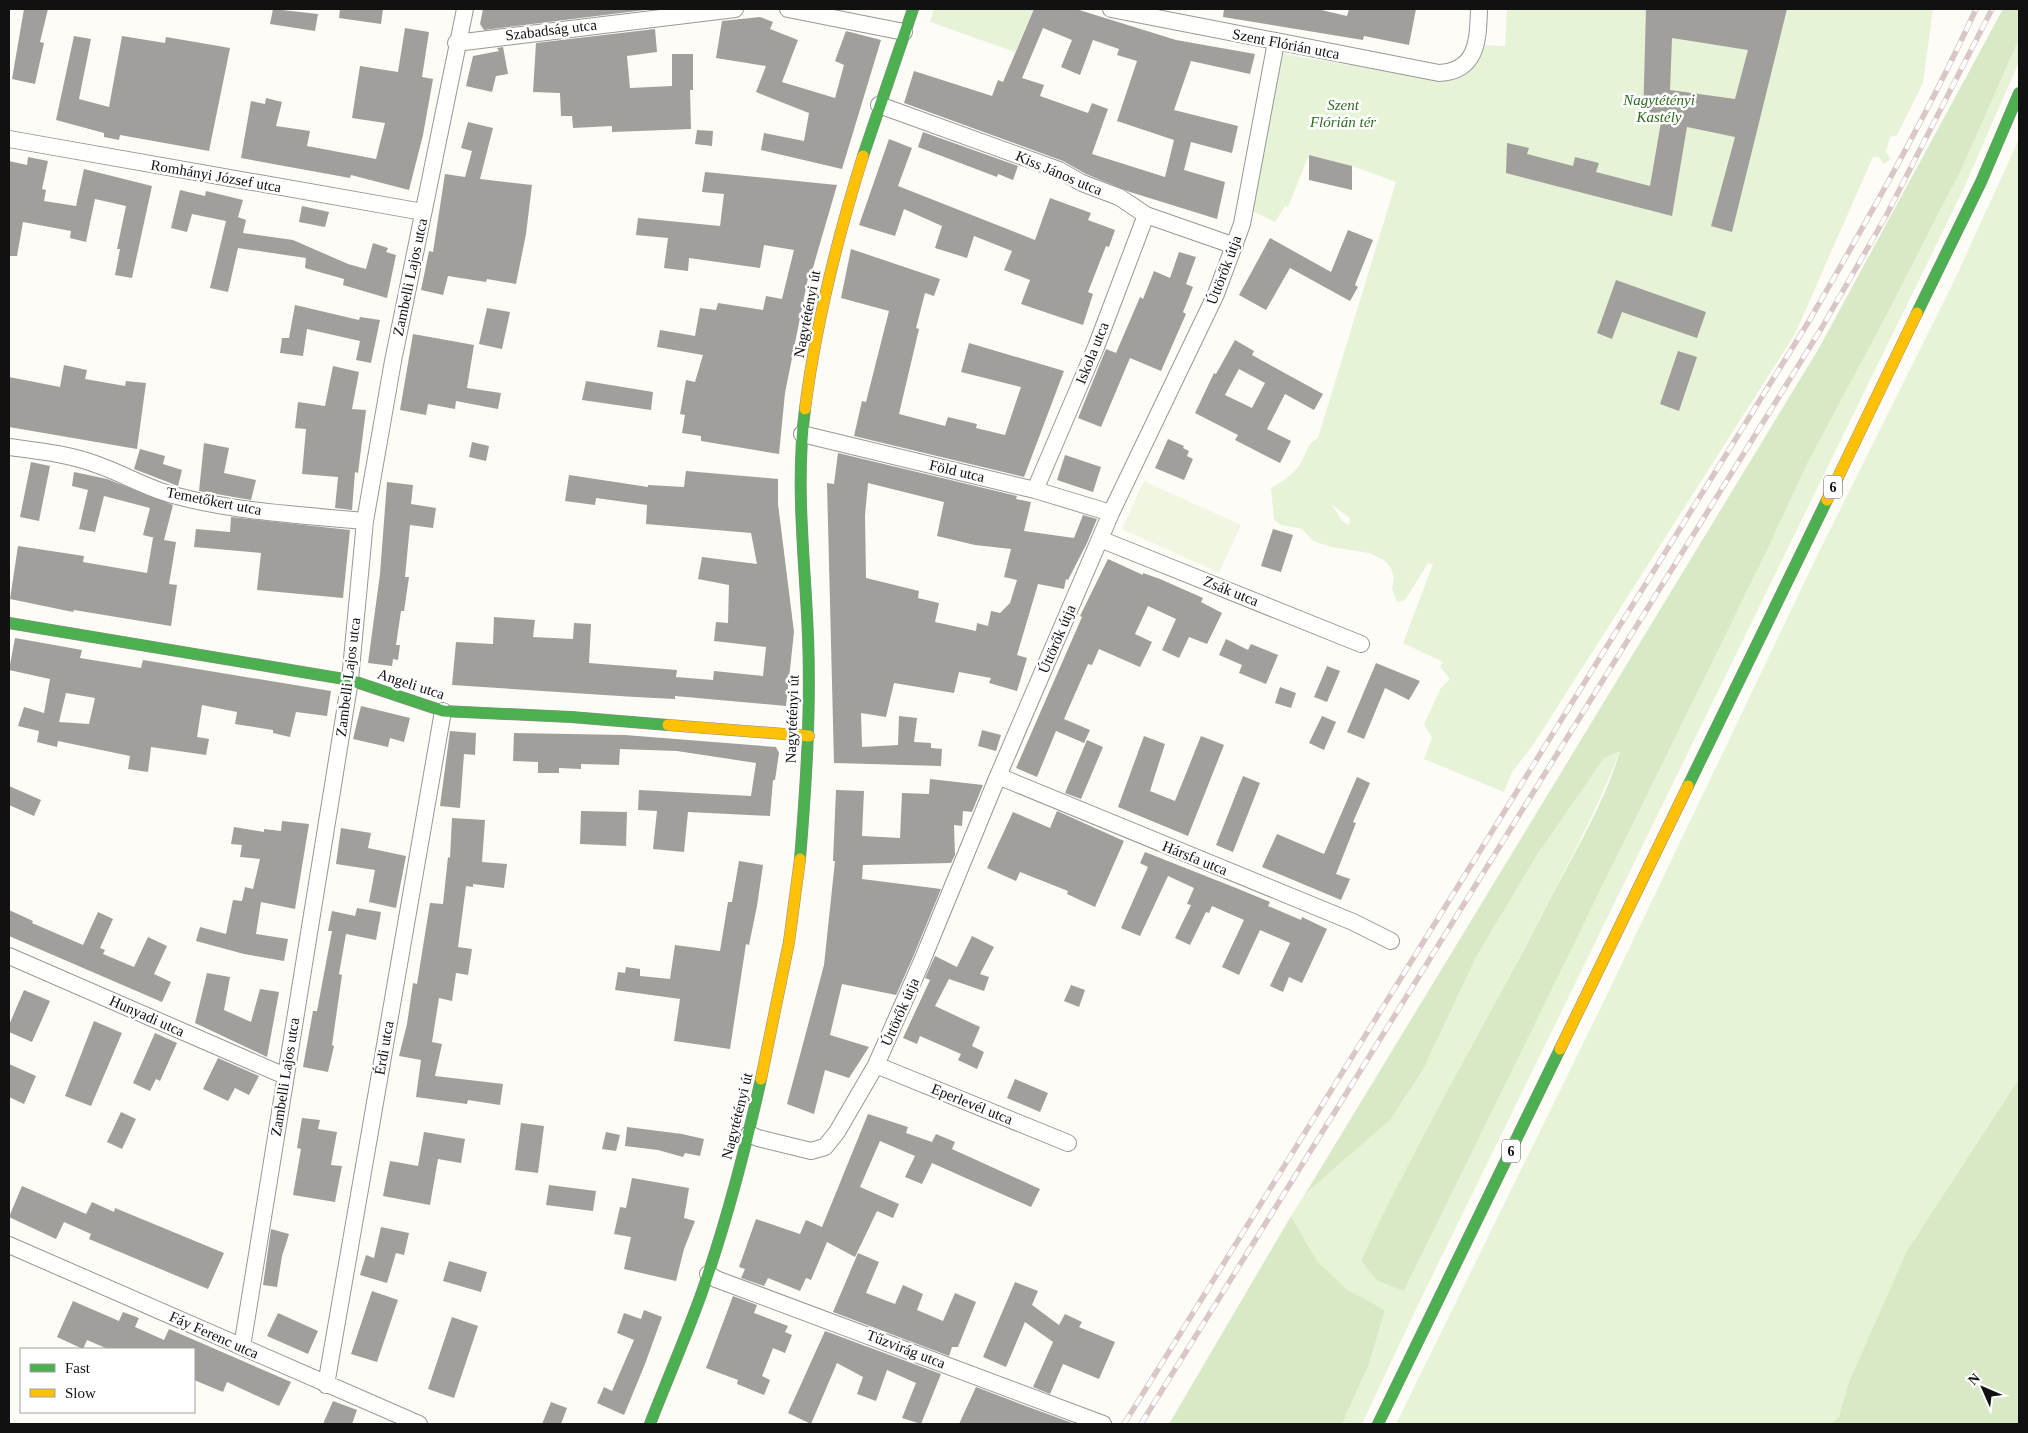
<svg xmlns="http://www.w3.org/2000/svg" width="2028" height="1433" viewBox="0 0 2028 1433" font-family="'Times New Roman',serif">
<rect width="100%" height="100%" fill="#fdfcf7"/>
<path fill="#e7f3d7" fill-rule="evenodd" d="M934,9H1034L1015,52L930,22Z
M1507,9H1933L1923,83L1897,135L1890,137L1886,152L1891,159L1884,164L1879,157H1873L1795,334L1533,745L1512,772L1504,792L1424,759L1432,738L1424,724L1441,688L1450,679L1440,667L1443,662L1403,643L1433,564L1428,563L1405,600L1397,602L1392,589L1394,578L1391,568L1384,560L1369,553L1331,547L1313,541L1302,529L1281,525L1274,520L1271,488C1283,481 1292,476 1300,464C1307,454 1306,444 1318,438L1396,182L1352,166L1309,155L1288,207L1285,206L1275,222L1248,209L1279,57L1283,54L1439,80L1481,47L1486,45L1505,46ZM1332,505L1350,518L1349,525L1342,521Z
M2019,39V62L1963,190L1416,1309L1362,1424H1342L1369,1364L1385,1310L1346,1289L1316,1261L1291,1216L1305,1194L1390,1120L1423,1070L1476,957L1537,855L1604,757L1620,750C1598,809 1569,862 1540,918C1481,1032 1416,1144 1361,1260L1404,1291L1770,544L1808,462L1885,318L1962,168Z
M2019,139V1424H1396L1603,1003L1817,556L1955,279Z"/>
<path fill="#d8eac5" d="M2003,9H2019V39L1962,168L1885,318L1808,462L1770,544L1404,1291L1376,1280L1361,1260C1416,1143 1482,1030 1542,915C1569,861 1603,808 1620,751L1604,758L1537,855L1476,957L1423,1070L1390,1120L1305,1194L1819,348Z
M2019,1079V1424H1831L1839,1417L1849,1382L1907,1251Z
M1291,1216L1317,1261L1346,1289L1385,1310L1369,1364L1342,1424H1169Z"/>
<path fill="#f0f6e1" d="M1144,481L1241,525L1219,573L1122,529Z"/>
<path fill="#a19f9c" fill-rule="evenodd" d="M24,9H48L40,42L44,43L35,84L12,79Z
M273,9L318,14L315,31L270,24Z
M340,9H383L381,24L339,18Z
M483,9H653L484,30L480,24Z
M1034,9H1076L1176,40L1255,54L1250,74L1191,61L1174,110L1238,126L1232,153L1191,142L1184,170L1225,182L1217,219L1130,192L1086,174L1063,161L904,103L914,71L992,96L998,80L1003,82ZM1043,28L1072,40L1061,67L1080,75L1093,40L1119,49L1117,55L1137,61L1117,121L1174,140L1165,177L1092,154L1108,109L1092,103L1088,113L1040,96L1044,85L1022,78Z
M1224,9H1317L1347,16L1349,9H1416L1409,45L1364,36L1363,40L1223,17Z
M1646,9H1787L1732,232L1711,226L1735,137L1687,127L1672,216L1506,173L1507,143L1529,148L1527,154L1573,166L1575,157L1599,163L1596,172L1650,186L1661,122L1643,119ZM1672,38L1748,50L1735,99L1670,90Z
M760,17L773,22L770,29L798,40L782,82L835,98L844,65L835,61L846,31L881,40L842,169L761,150L764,133L804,141L809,113L756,92L766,66L716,58L722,21Z
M405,28L429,32L422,77L433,79L423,135L409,190L351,175L350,178L241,158L251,101L265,104L266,98L282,102L276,126L310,131L307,146L376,159L385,123L352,118L360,66L398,72Z
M655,29L657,52L627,56L630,88L672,86V54H693V90H690L691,129L612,132V126L573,128L572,116H561L560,93L533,92L536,43Z
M74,36L91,39L79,99L109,107L122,36L165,43L166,37L230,48L209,151L120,135L119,140L104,137V133L56,120Z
M503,47L508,74L496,76L492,92L466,86L473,56L499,51L497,48Z
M468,122L493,128L480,179L532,185L526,234L516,284L487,279L486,282L448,276L443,295L421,290L429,251L433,252L445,174L465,177L472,151L461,148Z
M697,130L713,131L712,146L695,144Z
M923,132L1018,166L1013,180L998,174L997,177L918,147Z
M889,139L912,148L898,186L1035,240L1050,198L1091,213L1088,220L1115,230L1109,247L1106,246L1088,292L1093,294L1083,325L1021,304L1030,280L1004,270L1012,251L974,236L967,258L935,248L942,226L904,209L895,236L859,225Z
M1309,155L1352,166V190L1309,180Z
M28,157L48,161L42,189L46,190L44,201L76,206L84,169L152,186L132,278L115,275L120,249H117L126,206L95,199L86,242L70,238L71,231L23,222L17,256H9V161L27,165Z
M705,172L837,185L810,278H808L785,393L779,454L701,441V436L682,433L685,415L680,414L686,380L695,382L703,355L657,347L660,330L695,336L700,308L716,310L718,303L763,310L766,296L782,299L794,250L764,245L760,268L689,258L688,271L664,268L668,238L636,235L638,218L720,226L724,194L702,192Z
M180,190L205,196L206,191L243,200L238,217L246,220L243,233L293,240L348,264L366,269L373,243L388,248L386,252L396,255L387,298L343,285L344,279L305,268L306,258L238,248L228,292L210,288L226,221L192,214L187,232L171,228Z
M302,206L329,212L325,227L299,222Z
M1348,230L1373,240L1355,285L1358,287L1350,301L1290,268L1266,310L1239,295L1270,238L1331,272Z
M851,249L940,279L934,296L925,293L916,328L919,329L899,414L945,426L948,417L977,424L976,428L1005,435L1021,387L961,372L969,343L1064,371L1024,477L854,436L862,401L866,402L889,311L841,298Z
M1179,252L1196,257L1186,284L1193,287L1183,312L1186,314L1161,371L1130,358L1101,427L1078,418L1106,349L1116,353L1140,297L1143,299L1154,271L1170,278Z
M1616,280L1706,312L1697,338L1622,312L1612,339L1597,333Z
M295,305L359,320L360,317L380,320L371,363L356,360L360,341L307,329L303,356L280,353L282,338H289Z
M487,308L510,312L502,349L479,344Z
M413,334L474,345L467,388L501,393L498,409L456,401L455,409L428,404L426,415L400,410Z
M1235,340L1254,351L1252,355L1323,394L1314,410L1285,394L1267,429L1291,441L1280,463L1235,440L1238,435L1195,413L1214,373L1216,374ZM1239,369L1265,383L1252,408L1225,395Z
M1678,351L1697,357L1679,411L1660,404Z
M64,365L87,370L85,379L125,386L126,381L146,383L137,449L9,427V377L60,387Z
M333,366L359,372L352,409L366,410L358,473L355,472L352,510L335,508L338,477L302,474L306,429L295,428L298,402L325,406Z
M586,381L653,392L651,410L582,400Z
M1168,439L1184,446L1183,448L1189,451L1187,456L1193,459L1184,480L1155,468Z
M472,442L489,446L486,461L469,457Z
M204,443L229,448L224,473L256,480L251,500L199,491Z
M140,449L165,456L163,464L182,470L178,486L134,469Z
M838,453L1017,496L1016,499L1031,502L1024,531L1074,538L1083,515L1097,519L1087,543L1068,580L1066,579L1064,589L1038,584L1017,655L1027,658L1017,691L989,683L991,678L959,672L954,693L894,683L886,717L861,713L862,747L898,745L899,716L917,718L914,742L931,743V748L942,749L941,766L834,763L827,483L834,484ZM868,483L944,502L937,536L975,545L1011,549L1004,577L1017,580L1010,603L1000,613L991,611L988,626L977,623L976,631L935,622L939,603L918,598L919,591L866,578L865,515Z
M1065,455L1101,467L1093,492L1057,480Z
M31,462L50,466L39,521L20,517Z
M686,471L778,479V504L794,632L786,706L675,696V699L635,697L452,685L456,642L493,644L494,617L535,620L533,637L573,639L574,623L591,624L589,663L677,670L676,677L713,680L714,671L763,676L766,647L714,641L716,622L728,623L729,585L698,579L702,557L757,564L751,533L646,524L647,505L596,498L595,505L565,501L569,475L648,487V485L684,487Z
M74,472L107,479L173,505L164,540L176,542L169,584L177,585L171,626L74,610L73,612L10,599L18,546L84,556L83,562L147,573L153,538H155L143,535L150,508L104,496L95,532L79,529L88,490L72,486Z
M387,482L413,485L411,504L436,508L433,528L410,525L405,577H409L404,611H401L396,645H400L398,660L393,659L392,666L368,663L380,574Z
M231,517L350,530L343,598L257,590L261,553L194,547L196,529L230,532Z
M1273,529L1293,535L1281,572L1261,566Z
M1108,559L1143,575V573L1160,579L1203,598L1201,602L1222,613L1207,644L1189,637L1179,658L1162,650L1176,619L1148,606L1135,634L1152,642L1140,667L1099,649L1092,665L1088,664L1064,719L1090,730L1084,743L1056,731L1037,777L1016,768L1082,617L1080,616Z
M15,638L82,650L80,658L141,668L143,660L331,691L327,716L296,712L290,737L273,733V730L235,724L237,712L202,705L197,737L209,739L206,755L151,747L148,772L128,769L130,756L58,741L57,747L37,742L39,731L18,726L24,707L44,713L50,679L9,670ZM66,693L95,698L89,724L59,722Z
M1226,639L1248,650L1251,644L1278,655L1266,684L1239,673L1242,665L1219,655Z
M1376,663L1420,681L1409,700L1385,688L1364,739L1347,732Z
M1327,666L1340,671L1327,702L1314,697Z
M1280,687L1296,693L1291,708L1275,703Z
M361,706L410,718L404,742L390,738L388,747L353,739Z
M1322,716L1336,722L1324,750L1309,743Z
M982,730L1001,735L996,751L978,746Z
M450,731L476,733L475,755L464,754L460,808L440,806Z
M514,733L625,735L776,747L779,753L775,780H773L770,816L688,812L684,852L653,849L657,811L638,810L639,790L751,796L756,763L677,751L620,749L619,765L581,764V769L559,768V773H538V762L513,761Z
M1144,736L1165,744L1150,791L1175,801L1201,736L1224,745L1188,836L1118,807Z
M1087,740L1103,747L1081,799L1065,793Z
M1243,776L1260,783L1233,852L1216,845Z
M1357,777L1370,783L1353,822L1356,823L1336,874L1350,879L1341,900L1262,867L1277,834L1324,854Z
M930,779L983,785L972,812L963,811L962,826L954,825L955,855L951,863L863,865L862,879L941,889L913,957L896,995L842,984L830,1035L869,1047L849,1078L825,1070L814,1114L787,1104L824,965L835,861H833L836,790L864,791L862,836L900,838L902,793L929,794Z
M9,786L41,800L34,816L9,805Z
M581,811L627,812L626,846L580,844Z
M1057,811L1124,841L1095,907L1067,894L1068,891L1020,872L1016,881L987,868L1013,812L1050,828Z
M452,818L485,820L482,862L507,864L504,888L473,884V887L466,886L458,947L472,949L468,975L456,973L452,1001L439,998L432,1042L442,1044L435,1076L503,1084L500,1105L468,1100L467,1104L416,1097L421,1060L399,1056L407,1024L413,983L417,984L430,903L443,904L448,857L450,858Z
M282,821L309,824L295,909L261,902L256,934L288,939L284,961L244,954L196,941L200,927L226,934L233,900L242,901L245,887L253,889L260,859L240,857L242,845L231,844L234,827L264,832V829L281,831Z
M341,828L371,833L368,848L406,856L396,908L369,902L375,870L336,864Z
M1145,852L1236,888L1270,902L1268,906L1301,920L1302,917L1327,929L1302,983L1289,977L1283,992L1270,986L1290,943L1260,930L1239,975L1222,967L1244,920L1212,906L1209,913L1206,912L1190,945L1175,938L1191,905L1187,904L1194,888L1168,876L1140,936L1121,928L1148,867L1140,863Z
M739,861L763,865L757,906L749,945L746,944L730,1049L674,1041L680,999L615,990L618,972L625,973L626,967L640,969V976L670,979L675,945L720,951L728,902H732Z
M357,908L381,912L376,940L346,934L339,974L342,975L332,1045L334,1046L328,1072L303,1067L313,1011H317L332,931H328L332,911L355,916Z
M9,910L33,921L32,923L83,945L98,912L113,919L100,948L105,950L103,954L134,967L148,937L167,946L154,974L171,982L162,1002L9,936Z
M972,936L994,947L980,974L989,977L984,991L949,979L935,1006L980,1027L972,1046L984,1052L977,1069L958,1060L961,1054L920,1036L917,1044L903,1038L930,980L925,978L935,956L957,967Z
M207,973L230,977L224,1010L251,1022L260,989L279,992L267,1057L195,1023Z
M1071,985L1085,990L1079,1007L1064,1001Z
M24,990L50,1001L32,1042L9,1032V1025Z
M94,1021L122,1033L91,1106L65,1096Z
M155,1033L177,1043L160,1081L156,1079L150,1091L133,1083Z
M218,1058L259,1076L249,1095L235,1088L228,1101L203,1089Z
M9,1064L36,1076L24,1104L9,1097Z
M1015,1079L1048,1093L1040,1112L1007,1098Z
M121,1112L136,1119L122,1149L107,1142Z
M868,1114L908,1127L906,1133L932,1142L936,1134L955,1142L952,1149L1040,1189L1031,1207L932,1163L922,1184L905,1177L915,1156L880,1141L860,1187L899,1204L893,1218L877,1211L855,1257L827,1242L811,1280L806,1278L800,1291L768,1278L764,1286L741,1278L745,1269L739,1267L756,1219L800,1234L806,1220L822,1227Z
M302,1118L320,1120L318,1129L337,1132L331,1165L342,1166L335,1202L293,1195L301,1149L297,1148Z
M521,1123L544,1126L538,1173L515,1170Z
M627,1127L682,1134L704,1139L700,1156L685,1153L683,1157L658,1150L625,1146Z
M424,1132L465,1139L461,1163L438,1159L430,1205L383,1196L390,1161L418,1166Z
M606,1132L620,1135L616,1151L602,1149Z
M632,1178L689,1188L684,1218L695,1221L684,1249L676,1281L624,1269L631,1237L614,1234L620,1207L626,1208Z
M549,1185L596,1191L593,1211L546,1205Z
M22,1186L86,1214L92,1202L114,1212L115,1208L224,1253L208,1289L89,1239L91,1234L64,1222L56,1239L9,1217Z
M381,1227L409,1233L404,1255L396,1253L387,1283L360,1275L366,1255L374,1258Z
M271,1229L289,1234L282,1256L277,1287L263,1285Z
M858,1253L879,1262L866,1293L895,1304L903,1285L923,1294L917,1310L943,1321L955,1293L976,1302L958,1347H952L949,1356L833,1312Z
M449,1261L487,1272L481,1292L443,1281Z
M1015,1282L1038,1291L1032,1305L1059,1325L1065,1314L1082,1322L1079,1327L1115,1342L1099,1379L1063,1364L1050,1394L1033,1387L1053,1342L1025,1322L1006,1367L983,1357Z
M372,1291L398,1300L377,1362L351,1354Z
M733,1296L757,1305L754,1313L788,1326L785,1332L792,1335L785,1353L773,1348L762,1376L770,1380L764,1395L737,1384L738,1380L706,1368Z
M73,1301L119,1321L123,1312L139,1318L135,1327L164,1340L169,1329L291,1382L279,1406L227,1382L223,1392L194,1380V1349H108L87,1340L83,1349L57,1337Z
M644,1310L662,1317L645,1364L624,1415L597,1403L604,1387L612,1391L634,1340L617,1333L624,1313L641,1319Z
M278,1313L318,1331L308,1354L267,1336Z
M452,1317L478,1326L454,1398L428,1389Z
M825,1331L941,1374L921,1424L902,1418L916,1383L887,1370L876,1401L857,1394L863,1377L837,1363L811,1424L788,1413Z
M976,1387L1023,1405L1075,1424H959Z
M333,1401L357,1410L352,1424H323Z
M551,1402L567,1408L561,1424H542Z"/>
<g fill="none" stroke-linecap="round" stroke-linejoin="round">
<g stroke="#979795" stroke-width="18">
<path id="street" d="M788,9L904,32
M1111,9L1439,73C1478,71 1478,39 1479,9
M456,43L735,9
M879,105L1059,170L1082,183L1119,197L1146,215L1235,246
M9,139L423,212
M802,434L1035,490L1111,513
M9,447C39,451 70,454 98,465C124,474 146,488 173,495C235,512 301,515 365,521
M1035,490L1096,347L1146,215
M1100,539L1361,644
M998,776L1353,922L1391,941
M9,956L285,1076
M876,1065L1068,1143
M749,1134L758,1138L811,1151L825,1147L837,1132L876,1065L922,961L998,776L1111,513L1216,294L1242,224L1276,42
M9,1245L419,1424
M708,1274L716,1279L1103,1424
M242,1347L350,680L365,521L393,361L465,9
M326,1385L443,711"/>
</g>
<g stroke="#8e8d8b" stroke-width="12">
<path id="fast" d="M863,156L913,9
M1917,313L1981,182L2019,93
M9,623L350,680L443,711L571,717L668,725
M1688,786L1827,500
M800,859C806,785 811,710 808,636C805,560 795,485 805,409
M650,1424C667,1380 686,1337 702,1292C726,1223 745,1151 761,1079
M1378,1424L1560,1049"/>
</g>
<g stroke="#8e8d8b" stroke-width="12">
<path id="slow" d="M805,409C816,323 837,239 863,156
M1827,500L1917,313
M668,725L809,736
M1560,1049L1688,786
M761,1079L789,942L800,859"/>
</g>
<use href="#street" stroke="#fffffe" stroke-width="16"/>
<use href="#fast" stroke="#4caf50" stroke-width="11"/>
<use href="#slow" stroke="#ffc107" stroke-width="11"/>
<g stroke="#d9c6c7" stroke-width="5.5">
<path id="rail" d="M1124,1424L1809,321C1868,219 1927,116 1976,9
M1141,1424L1821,329L1886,216L1992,9"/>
</g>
<use href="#rail" stroke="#fff" stroke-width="4" stroke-dasharray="11" stroke-linecap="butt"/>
</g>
<g text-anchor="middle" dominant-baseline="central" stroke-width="5" stroke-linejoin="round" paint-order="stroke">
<g fill="#fff" stroke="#585858" stroke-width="1">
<rect x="1824" y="475.5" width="18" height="23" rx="4"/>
<rect x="1502" y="1139.5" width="18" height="23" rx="4"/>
</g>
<g font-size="14" font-weight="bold" fill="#111">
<text x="1833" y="487">6</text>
<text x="1511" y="1151">6</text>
</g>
<g font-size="15" fill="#111" stroke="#fff">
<text transform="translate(551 30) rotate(-7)">Szabadság utca</text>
<text transform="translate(1286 44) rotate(11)">Szent Flórián utca</text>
<text transform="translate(1059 173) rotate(23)">Kiss János utca</text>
<text transform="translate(216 176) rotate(10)">Romhányi József utca</text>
<text transform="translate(1224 270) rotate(-69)">Úttörők útja</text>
<text transform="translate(410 277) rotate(-78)">Zambelli Lajos utca</text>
<text transform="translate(807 314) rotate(-79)">Nagytétényi út</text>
<text transform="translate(1092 353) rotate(-68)">Iskola utca</text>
<text transform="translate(957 471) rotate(13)">Föld utca</text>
<text transform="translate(214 501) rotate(11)">Temetőkert utca</text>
<text transform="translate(1231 591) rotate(22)">Zsák utca</text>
<text transform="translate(1057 639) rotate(-67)">Úttörők útja</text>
<text transform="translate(348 677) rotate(-83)">Zambelli Lajos utca</text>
<text transform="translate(411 684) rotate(18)">Angeli utca</text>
<text transform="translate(792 719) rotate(-88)">Nagytétényi út</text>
<text transform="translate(1195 858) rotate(22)">Hársfa utca</text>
<text transform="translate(900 1012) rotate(-66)">Úttörők útja</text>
<text transform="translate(147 1016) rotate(24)">Hunyadi utca</text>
<text transform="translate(384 1048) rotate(-80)">Érdi utca</text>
<text transform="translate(285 1077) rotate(-81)">Zambelli Lajos utca</text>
<text transform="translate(972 1104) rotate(22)">Eperlevél utca</text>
<text transform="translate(737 1116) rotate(-76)">Nagytétényi út</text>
<text transform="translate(214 1335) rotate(24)">Fáy Ferenc utca</text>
<text transform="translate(906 1349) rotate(21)">Tűzvirág utca</text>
</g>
<g font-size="15" font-style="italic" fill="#2f6b1f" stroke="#fff">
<text x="1659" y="100">Nagytétényi<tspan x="1659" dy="17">Kastély</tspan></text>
<text x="1343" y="105">Szent<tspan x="1343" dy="17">Flórián tér</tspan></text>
</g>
</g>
<rect width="2028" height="1433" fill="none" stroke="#111111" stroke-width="20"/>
<rect x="20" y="1348" width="175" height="65" fill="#ffffff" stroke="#a0a0a0"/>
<rect x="30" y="1364" width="25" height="8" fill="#4caf50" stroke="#a0a0a0"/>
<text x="65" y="1373" font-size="15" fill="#111111">Fast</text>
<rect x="30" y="1389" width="25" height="8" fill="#ffc107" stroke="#a0a0a0"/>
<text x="65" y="1398" font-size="15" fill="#111111">Slow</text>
<g transform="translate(1983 1388) rotate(315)" stroke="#ffffff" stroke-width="4" paint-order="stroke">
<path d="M0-4L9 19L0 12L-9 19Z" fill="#111111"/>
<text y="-8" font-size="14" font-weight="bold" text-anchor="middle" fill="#111111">N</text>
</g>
</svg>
